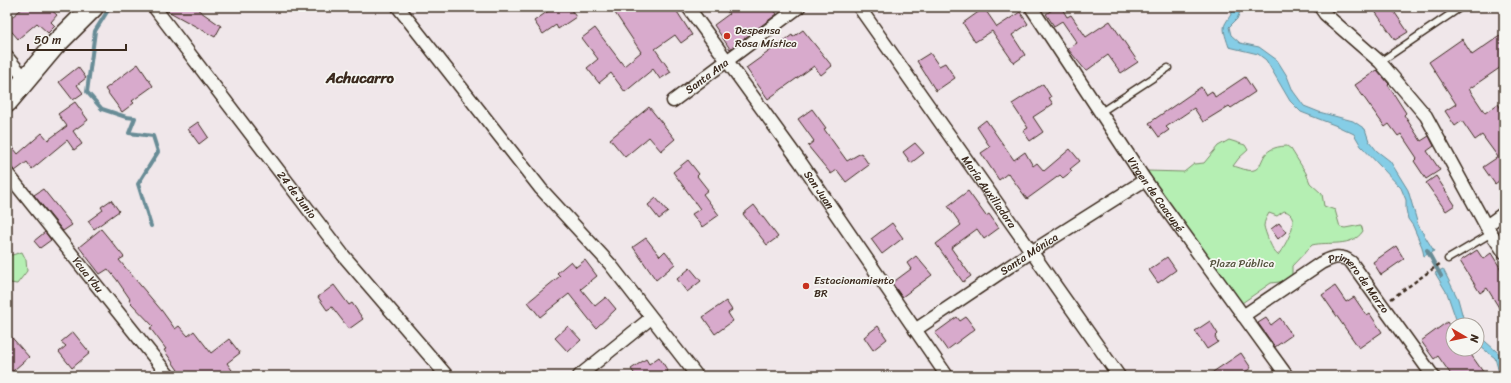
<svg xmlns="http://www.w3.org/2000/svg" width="1511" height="383" viewBox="0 0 1511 383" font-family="Sriracha,sans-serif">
<rect width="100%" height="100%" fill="#f0e7ea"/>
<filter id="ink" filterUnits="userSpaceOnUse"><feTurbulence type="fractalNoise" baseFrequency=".025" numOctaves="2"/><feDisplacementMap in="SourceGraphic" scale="8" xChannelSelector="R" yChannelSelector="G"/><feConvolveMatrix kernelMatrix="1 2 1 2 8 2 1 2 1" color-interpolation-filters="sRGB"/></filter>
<g filter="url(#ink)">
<path fill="#b5efb3" stroke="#788c68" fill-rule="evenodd" d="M1229,140L1245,145L1248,150L1239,158L1233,166C1239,167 1248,172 1254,170C1266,166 1257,147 1287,146L1291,149L1306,173L1310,183L1322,194L1324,206L1335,210L1340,227L1345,228L1361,225L1363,231C1352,248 1328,241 1312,245L1292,266V277L1287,281L1271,283L1239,305L1147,171L1184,172L1194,164L1204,163L1218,146ZM1284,211C1304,215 1285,246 1278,255C1273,253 1265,232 1264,226C1264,221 1267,217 1269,213L1277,216Z
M22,252L26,260L27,271L17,284L10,283L7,275V254L12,255Z"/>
<path fill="#85cde6" stroke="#678c96" d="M1235,7H1242L1237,19L1229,27L1231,35L1240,43L1259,47L1277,60L1287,76L1293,91L1304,106L1319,112L1353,121L1365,129L1369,141L1377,151L1390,161L1408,190L1418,225L1434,251L1424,256L1422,247L1413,226L1408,219L1406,209V200L1401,188L1361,146L1354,134L1337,126L1301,112L1290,101L1266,60L1258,54L1229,47C1220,21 1224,29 1235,7Z
M1443,269L1458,299L1464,321L1469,325H1459L1457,322L1447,293L1435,273Z
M1477,334L1504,358V376H1500L1495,358L1477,344Z"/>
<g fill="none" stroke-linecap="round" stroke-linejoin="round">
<path stroke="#678c96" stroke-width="4" d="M110,7L95,31L87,92L102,109L126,117L135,118L129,133L153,136L158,152L138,184L151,226
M1427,250L1441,276"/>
</g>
<path fill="#d8aacc" stroke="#3b2a1e" d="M24,7H48L57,15L51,22L55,26L48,33L37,23L18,39L7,26V21Z
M163,7H194L221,26L215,37L166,10Z
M554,7H569L576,17L558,29L556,25L543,34L534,21Z
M623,7H674L692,35L681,43L675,35L655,49L671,72L660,79L653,69L625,92L611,73L599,83L587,68L598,59L582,38L595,28L624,66L641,52L615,13Z
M724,7H772L777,14L730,49L714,25L729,14Z
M1056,7H1061L1067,17L1071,15L1086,37L1110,21L1138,62L1121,73L1108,55L1086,71L1068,49L1077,43L1062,21L1054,26L1046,14Z
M1372,7H1391L1408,32L1395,40Z
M984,8L997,27L1020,12L1028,24L1012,35L1025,55L1014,63L992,31L975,42L963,23Z
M803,30L832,66L821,75L814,66L768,99L746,68L792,35L793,37Z
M1504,33V65L1469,89L1485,113L1498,104L1504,113V177L1495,184L1483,167L1498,157L1482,135L1475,140L1462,121L1455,126L1445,111L1456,104L1429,62L1462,39L1472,55Z
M930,53L939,66L945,63L955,78L936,91L917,61Z
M138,64L153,86L132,101L134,103L122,112L105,89Z
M78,67L86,78L77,85L83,93L73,100L59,82Z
M1377,70L1389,84L1388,85L1406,113L1404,115L1421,141L1429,136L1434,146L1427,151L1440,170L1426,179L1414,161L1417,158L1401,134L1398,136L1389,124L1385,127L1355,85Z
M1245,77L1255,92L1231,108L1229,106L1203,122L1194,108L1166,127L1169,130L1159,137L1149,123L1201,87L1206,95L1212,91L1215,97Z
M1043,84L1051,97L1049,98L1053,104L1033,117L1043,132L1030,141L1023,131L1028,128L1012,104Z
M75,102L88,120L73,131L82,144L74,150L67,140L32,169L27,162L15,171L7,166V140L18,154L42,133L48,140L67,126L58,114Z
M649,107L675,139L661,151L649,137L625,157L610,139Z
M812,109L826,128L824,129L847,161L861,153L869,165L846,182L837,170L831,174L808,146L814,141L798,119Z
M986,120L1014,160L1025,152L1033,166L1037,163L1044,171L1070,149L1080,161L1070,169L1072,171L1063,178L1060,175L1027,199L1008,173L999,180L981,153L990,147L977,127Z
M198,122L208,137L199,144L188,129Z
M915,143L924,153L911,163L903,152Z
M688,160L699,174L697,176L708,190L703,194L719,215L702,227L692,214L700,209L673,172Z
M1436,176L1455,205L1446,211L1426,183Z
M43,189L72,225L63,231L34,195Z
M968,191L986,216L989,214L999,228L984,239L977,229L951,248L971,276L963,282L936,244L961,225L948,206Z
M656,198L668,212L659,219L648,205Z
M111,200L119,211L94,229L88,221L103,210L101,207Z
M754,205L778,237L767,245L743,214Z
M892,223L903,238L882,254L871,239Z
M1279,223L1286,232L1278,239L1271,229Z
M101,229L124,257L119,260L162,311L175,329L179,326L188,336L194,331L211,353L229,339L240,353L227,363L236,376H182L164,350L166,349L150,328L153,326L131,303L129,300L130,299L117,280L108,269L100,274L79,247Z
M45,232L51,240L40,248L34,241Z
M646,238L660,256L665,251L675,264L656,280L633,247Z
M1396,246L1404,259L1381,275L1373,262Z
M1477,250L1483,259L1491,253L1504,274V316L1487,288L1480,293L1460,261Z
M916,256L932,275L902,297L892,283L911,269L907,263Z
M1167,257L1176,270L1158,283L1149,270Z
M585,260L597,276L581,289L595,306L606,297L616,309L596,328L569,294L540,317L528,302L560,276L557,273L571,261L576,267Z
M690,268L701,281L687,292L677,279Z
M334,285L349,305L352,303L363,319L349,329L332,307L327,310L318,297Z
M1335,286L1346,302L1354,297L1367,316L1370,314L1382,332L1359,348L1322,295Z
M726,301L732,310L728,313L733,321L715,334L703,317Z
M957,317L960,321L966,317L975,329L947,350L935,333Z
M1266,318L1271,325L1280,318L1292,335L1275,347L1258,323Z
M1210,321L1218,334L1215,337L1218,342L1207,349L1195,331Z
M1447,322L1453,331V349H1467L1486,376H1452L1438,356L1434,359L1421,341Z
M568,326L581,340L568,352L555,338Z
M878,326L887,339L873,350L864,337Z
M7,332L29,357L7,376Z
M73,332L90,353L72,368L59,352L66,346L61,342Z
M1241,353L1251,368L1239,376H1207Z
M659,357L668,371L661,376H636L631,369L646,359L649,364Z"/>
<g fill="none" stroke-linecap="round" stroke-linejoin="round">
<g stroke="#3b2a1e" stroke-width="9">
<path id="lane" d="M1380,62L1461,7
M1101,112L1168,68
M1448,259L1492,233"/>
</g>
<g stroke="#3b2a1e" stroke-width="15">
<g id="street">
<path id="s1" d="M154,7L343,255L447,376"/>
<path d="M398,7L541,189L610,264L697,376"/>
<path id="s2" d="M688,7L801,163L947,376"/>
<path id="s3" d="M859,7L1119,376"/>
<path id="s4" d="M1031,7L1145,180L1287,376"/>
<path d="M1320,7L1325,14L1380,62L1426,116L1486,226L1504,252"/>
<path d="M7,57L26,80"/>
<path id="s5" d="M673,101L799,7"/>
<path id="s6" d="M7,173L169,376"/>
<path d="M1486,226L1504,213"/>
<path id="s7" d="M1243,316L1321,263C1333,257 1341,254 1351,262L1433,376"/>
<path id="s8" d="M915,330L1031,252L1145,180"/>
<path d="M579,376L651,318"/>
</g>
</g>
<g stroke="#3b2a1e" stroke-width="23">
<path id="primary" d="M7,102L54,46L93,7"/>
</g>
<path stroke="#3b2a1e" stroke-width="2.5" stroke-dasharray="4 3" stroke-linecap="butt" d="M1391,299L1441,263"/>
<use href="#lane" stroke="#f6f6f2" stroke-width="6"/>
<use href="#street" stroke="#f6f6f2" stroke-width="12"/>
<use href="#primary" stroke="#f6f6f2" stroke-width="20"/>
</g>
</g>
<g fill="#c8321e" stroke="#f6f6f2" stroke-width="1.5">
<circle cx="727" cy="36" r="4"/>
<circle cx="806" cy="286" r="4"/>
</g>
<g text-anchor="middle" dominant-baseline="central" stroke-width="3.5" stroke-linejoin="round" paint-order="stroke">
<g font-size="11" fill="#3b2a1e" stroke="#f6f6f2" text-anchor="start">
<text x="735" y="30">Despensa<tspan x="735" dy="13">Rosa Mística</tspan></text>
<text x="814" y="280">Estacionamiento<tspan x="814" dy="13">BR</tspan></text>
</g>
<g font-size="11" fill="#3b2a1e" stroke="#f6f6f2">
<text stroke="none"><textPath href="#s5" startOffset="42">Santa Ana</textPath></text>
<text stroke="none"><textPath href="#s2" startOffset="225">San Juan</textPath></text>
<text stroke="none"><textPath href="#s3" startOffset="226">María Auxiliadora</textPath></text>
<text stroke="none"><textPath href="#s4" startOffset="225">Virgen de Caacupé</textPath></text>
<text stroke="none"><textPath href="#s1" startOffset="236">24 de Junio</textPath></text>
<text stroke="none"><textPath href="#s8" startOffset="137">Santa Mónica</textPath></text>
<text stroke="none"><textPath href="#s6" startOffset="130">Ycua Ybu</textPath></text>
<text stroke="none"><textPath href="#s7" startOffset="145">Primero de Marzo</textPath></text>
</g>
<g font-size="11" fill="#53513c" stroke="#f6f6f2">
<text x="1242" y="263">Plaza Pública</text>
</g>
<g font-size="15" font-weight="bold" fill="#3b2a1e" stroke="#f6f6f2">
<text x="360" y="78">Achucarro</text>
</g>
</g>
<rect width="1511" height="383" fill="none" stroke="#f6f6f2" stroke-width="24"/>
<rect x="12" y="12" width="1487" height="359" fill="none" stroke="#3b2a1e" stroke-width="1.5" filter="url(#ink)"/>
<g transform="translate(1465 337) rotate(99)"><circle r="19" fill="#f6f6f2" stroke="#aba49d"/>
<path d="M0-3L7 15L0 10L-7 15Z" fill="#c8321e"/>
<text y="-6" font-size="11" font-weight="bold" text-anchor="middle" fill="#3b2a1e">N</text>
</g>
<path d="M28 44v6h98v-6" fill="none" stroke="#3b2a1e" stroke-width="2"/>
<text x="34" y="44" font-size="12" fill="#3b2a1e" stroke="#f6f6f2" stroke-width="3" paint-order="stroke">50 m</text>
</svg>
